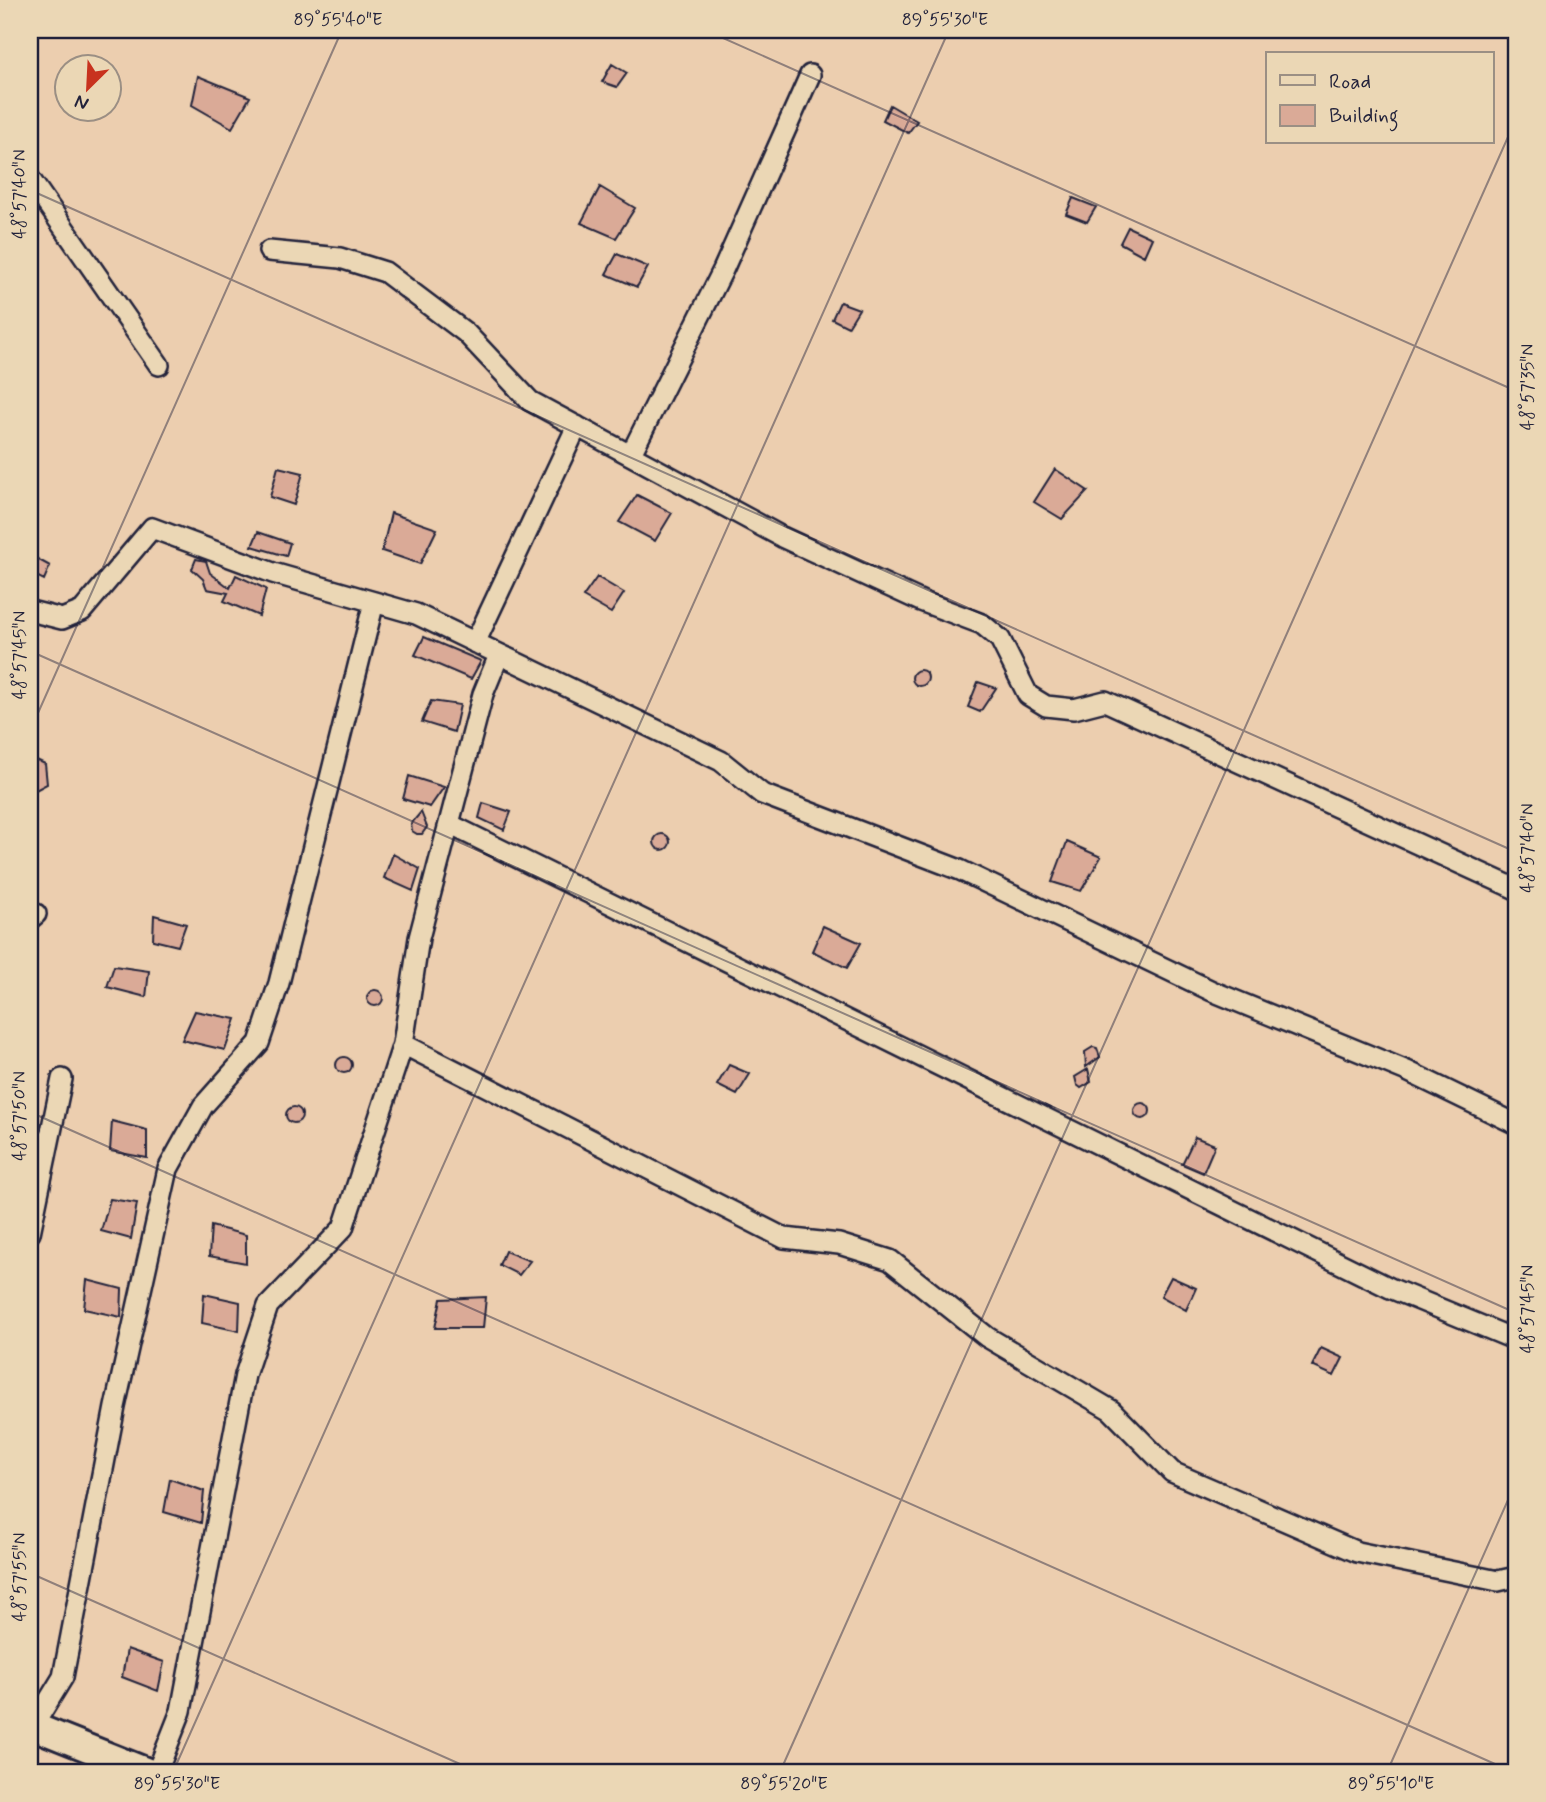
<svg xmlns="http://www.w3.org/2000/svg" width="1546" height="1802" viewBox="0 0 1546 1802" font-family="Mynerve,sans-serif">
<rect width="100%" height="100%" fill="#ecceaf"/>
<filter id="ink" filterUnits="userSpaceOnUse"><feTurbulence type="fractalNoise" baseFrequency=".0143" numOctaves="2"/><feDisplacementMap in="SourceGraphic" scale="14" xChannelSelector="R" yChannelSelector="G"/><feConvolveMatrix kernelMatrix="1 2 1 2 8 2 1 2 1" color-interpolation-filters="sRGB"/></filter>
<g filter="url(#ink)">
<path fill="#daaa97" stroke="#22223b" stroke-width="2" d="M612,64L627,73L617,87L602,82Z
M198,76L250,97L232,128L192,105Z
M890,105L917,121L908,133L883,120Z
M600,187L635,208L616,238L581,223Z
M1073,198L1096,207L1087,222L1066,214Z
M1128,227L1152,238L1144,256L1120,243Z
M617,254L648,267L637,287L606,274Z
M840,302L859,309L848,327L832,319Z
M278,467L303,473L294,505L270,497Z
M1055,469L1088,491L1062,519L1034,502Z
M637,495L672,513L655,541L619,522Z
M391,513L437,529L420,564L382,551Z
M258,532L290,543L286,556L252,546Z
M30,555L50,566L44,580L30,573Z
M196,559L206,561L210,573L230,588L236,575L266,589L259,616L224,601L228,593L207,589L203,579L192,569Z
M597,577L624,593L611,613L583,597Z
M424,637L481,661L471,679L415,655Z
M912 678a8 8 0 1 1 16 0a8 8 0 1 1-16 0Z
M978,682L996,688L980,712L968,707Z
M431,701L460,705L454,732L422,722Z
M30,757L45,764L47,784L30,793Z
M409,776L444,787L430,807L403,799Z
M483,803L511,812L504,830L479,818Z
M421,812L427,827L422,834H417L412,831L411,824Z
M654 842a8 8 0 1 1 16 0a8 8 0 1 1-16 0Z
M1067,842L1101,857L1081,891L1052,882Z
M393,854L420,869L413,891L384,878Z
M154,915L186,924L178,946L153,940Z
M823,926L861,943L847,968L812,951Z
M114,966L149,971L146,997L107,987Z
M367 998a8 8 0 1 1 16 0a8 8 0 1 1-16 0Z
M195,1011L236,1019L225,1050L182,1040Z
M1093,1047L1097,1048L1100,1057L1086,1067L1085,1052Z
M336 1065a8 8 0 1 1 16 0a8 8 0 1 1-16 0Z
M729,1065L750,1074L737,1095L717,1085Z
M1088,1069L1091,1082L1081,1088L1077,1085L1075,1077Z
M1134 1111a8 8 0 1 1 16 0a8 8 0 1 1-16 0Z
M286 1115a8 8 0 1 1 16 0a8 8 0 1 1-16 0Z
M112,1121L147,1130V1158L110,1151Z
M1195,1137L1215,1145L1203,1173L1182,1164Z
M110,1199L137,1203L131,1239L101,1231Z
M211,1226L246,1235V1263L209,1256Z
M505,1251L530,1261L519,1275L499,1265Z
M1171,1277L1196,1288L1186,1310L1161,1296Z
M87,1280L122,1289L121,1317L84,1309Z
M204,1294L240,1302L239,1331L202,1323Z
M486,1297L483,1328H435L441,1299Z
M1321,1348L1343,1358L1334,1376L1312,1366Z
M170,1479L204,1491L201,1523L164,1512Z
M127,1649L164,1662L158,1691L122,1677Z"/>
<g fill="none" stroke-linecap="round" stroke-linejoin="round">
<g stroke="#22223b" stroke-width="24">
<path id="street" d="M30,179L159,365
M269,251L340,258L385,272L466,333L530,401L782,537L921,601L982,624L1000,639L1028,695L1046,706L1074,709L1105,701L1516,889
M631,454L723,270L810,75
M30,611L62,619L82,611L152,528L273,573L416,614L721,761L762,794L960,870L1212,991L1407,1071L1516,1124
M475,643L577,426
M449,824L1390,1288L1516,1340
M30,919L36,914
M403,1044L784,1238L839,1244L890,1260L987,1337L1111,1410L1172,1472L1357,1552L1498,1581L1516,1577
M30,1233L62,1079
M33,1726L63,1677L115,1407L168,1169L203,1106L259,1043L279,983L374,602
M157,1772L181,1711L245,1375L268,1306L343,1228L403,1044L419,938L483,694L499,655"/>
</g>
<g stroke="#22223b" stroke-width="32">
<path id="secondary" d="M30,1725L148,1772"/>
</g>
<use href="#street" stroke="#ebd7b5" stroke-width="19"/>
<use href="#secondary" stroke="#ebd7b5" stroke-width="26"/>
</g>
</g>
<path fill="none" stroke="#22223b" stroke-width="2" stroke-opacity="0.45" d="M705,30L1516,391M30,190L1516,852M30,651L1516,1313M30,731L342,30M30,1112L1513,1772M30,1573L478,1772M173,1772L949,30M780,1772L1516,119M1387,1772L1516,1482"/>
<rect width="1546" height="1802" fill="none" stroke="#ebd7b5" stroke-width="77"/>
<rect x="1266" y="52" width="228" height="91" fill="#ebd7b5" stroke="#9b8f84" stroke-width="2"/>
<rect x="1280" y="75" width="35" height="10" fill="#ebd7b5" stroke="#9b8f84" stroke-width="2"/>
<text x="1329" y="88" font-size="21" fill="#22223b">Road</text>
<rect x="1280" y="105" width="35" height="21" fill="#daaa97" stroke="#9b8f84" stroke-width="2"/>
<text x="1329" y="122" font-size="21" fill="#22223b">Building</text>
<g transform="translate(88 88) rotate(204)"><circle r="33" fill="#ebd7b5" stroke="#9b8f84" stroke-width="2"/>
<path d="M0-5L12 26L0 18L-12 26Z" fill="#c8321e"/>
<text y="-10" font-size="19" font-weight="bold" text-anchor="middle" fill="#22223b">N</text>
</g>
<rect x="38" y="38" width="1470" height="1726" fill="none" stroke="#22223b" stroke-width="2.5"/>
<g font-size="18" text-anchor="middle" fill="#22223b">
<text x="338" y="25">89°55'40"E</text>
<text x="945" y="25">89°55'30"E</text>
<text transform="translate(19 194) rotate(-90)" y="6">48°57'40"N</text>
<text transform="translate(1527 387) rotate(-90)" y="6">48°57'35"N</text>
<text transform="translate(19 655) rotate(-90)" y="6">48°57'45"N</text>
<text transform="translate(1527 848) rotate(-90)" y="6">48°57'40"N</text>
<text transform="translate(19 1116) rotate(-90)" y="6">48°57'50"N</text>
<text transform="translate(1527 1309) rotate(-90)" y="6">48°57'45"N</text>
<text transform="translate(19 1577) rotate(-90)" y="6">48°57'55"N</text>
<text x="177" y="1789">89°55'30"E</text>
<text x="784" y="1789">89°55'20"E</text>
<text x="1391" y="1789">89°55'10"E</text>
</g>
</svg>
